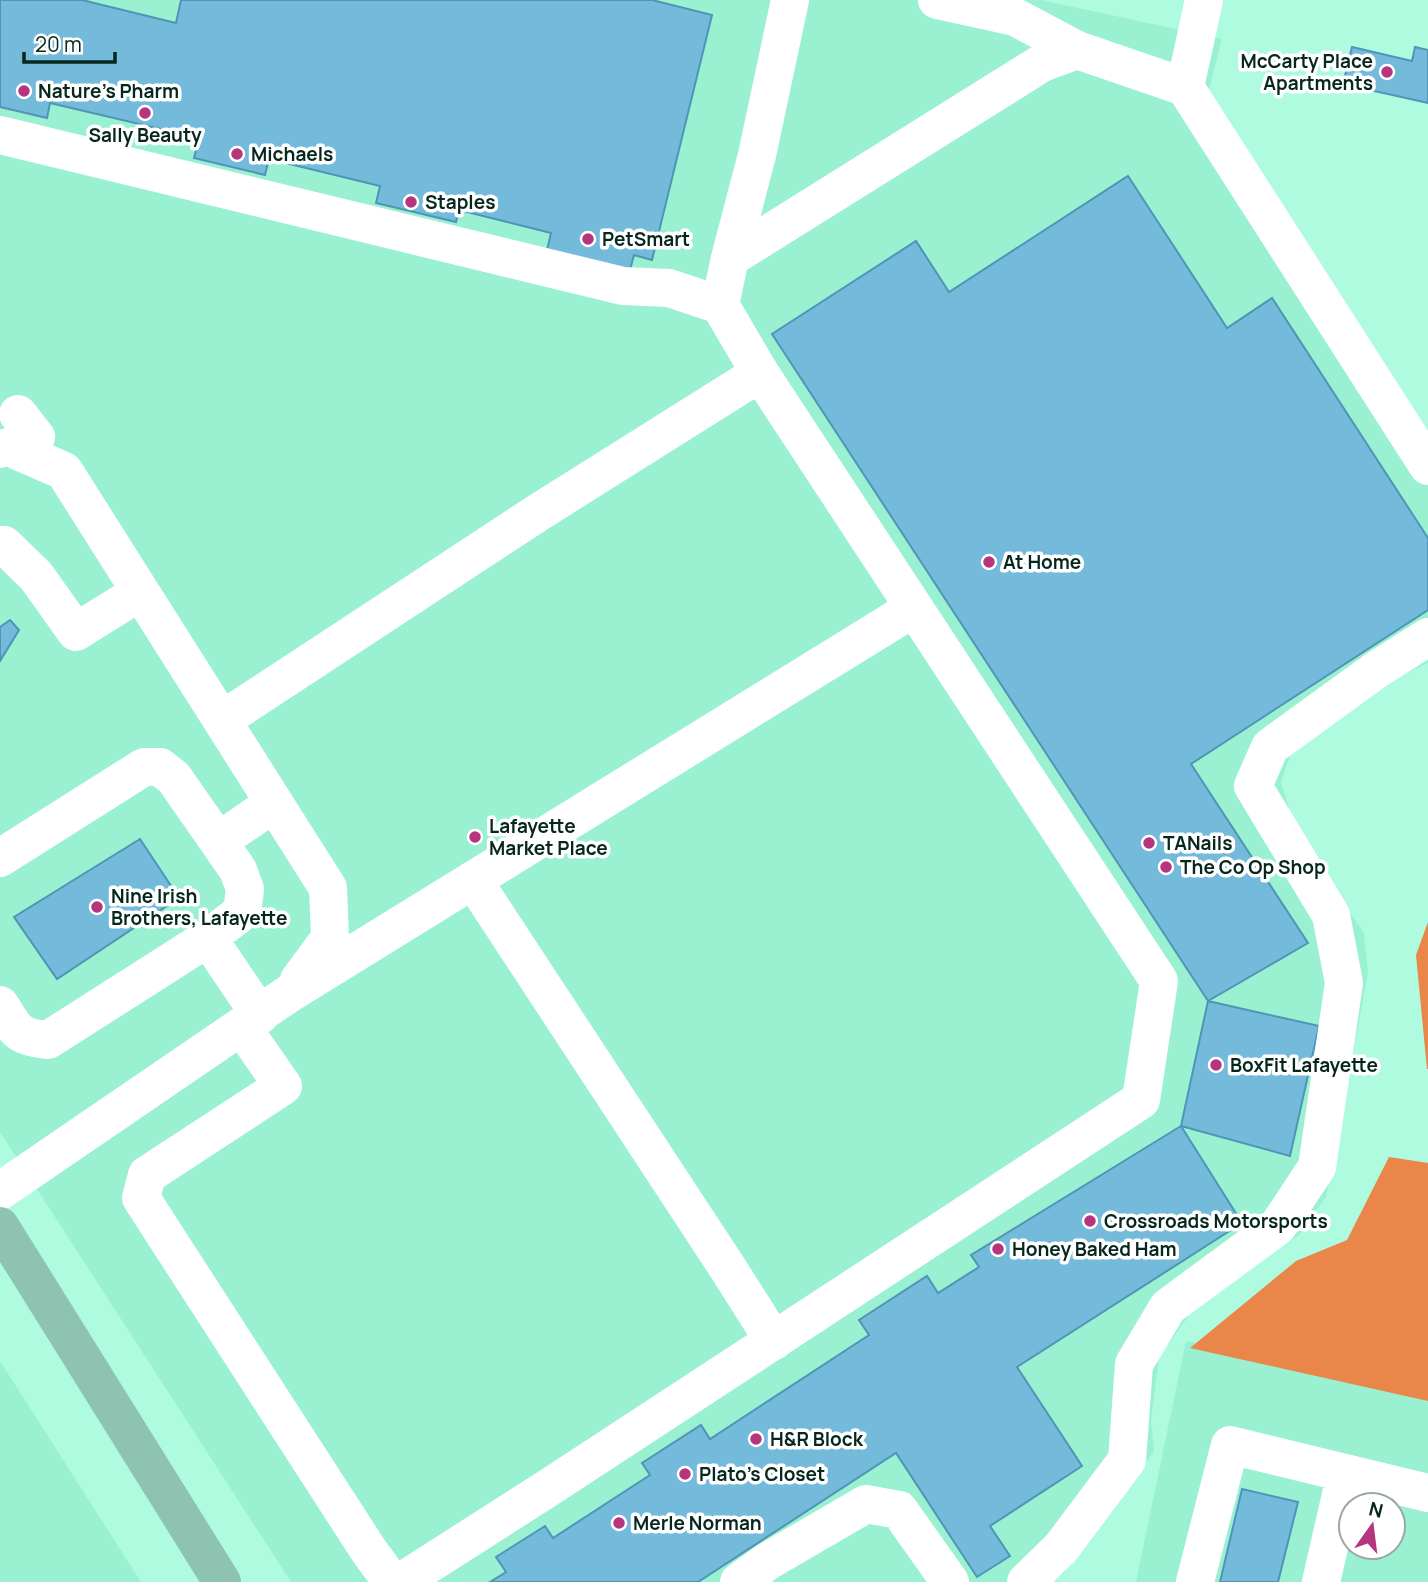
<svg xmlns="http://www.w3.org/2000/svg" width="1428" height="1582" viewBox="0 0 1428 1582" font-family="Manrope,sans-serif">
<rect width="100%" height="100%" fill="#aefbdf"/>
<path fill="#9af1d2" fill-rule="evenodd" d="M0,0H1041L1222,39L1206,102L1428,435V663L1395,679L1294,744L1281,782L1298,838L1364,933L1368,973L1326,1197L1299,1235L1197,1304L1159,1357L1151,1420L1154,1451L1064,1573L1050,1582H291L0,1132Z
M1186,1341L1428,1395V1582H1136ZM1351,1505H1393V1547H1351Z
M0,1361L141,1582H0Z"/>
<path fill="#ea8649" d="M1428,922V1069H1427L1416,955Z
M1389,1157L1428,1163V1401L1190,1348L1296,1261L1347,1240Z"/>
<path fill="#74badb" stroke="#4f95b5" stroke-width="2" d="M0,0H82L176,23L181,0H652L712,15L652,260L634,255L630,270L547,250L551,233L459,210L456,222L376,203L380,186L269,159L265,175L194,158L199,138L50,103L47,118L0,107Z
M1352,47L1412,61L1415,47L1428,50V103L1343,84Z
M1128,176L1227,328L1272,298L1428,538V610L1191,764L1308,943L1208,1001L772,334L916,241L949,292Z
M10,620L19,630L0,661V627Z
M140,839L179,898L57,979L14,917Z
M1208,1001L1319,1026L1290,1156L1181,1126Z
M1181,1126L1242,1223L1017,1367L1082,1466L990,1526L1010,1556L977,1577L896,1453L698,1582H490L506,1572L496,1557L545,1526L553,1538L650,1475L642,1463L701,1425L710,1439L869,1335L859,1320L927,1276L938,1293L979,1267L971,1255Z
M1242,1489L1298,1502L1278,1582H1220Z"/>
<g fill="none" stroke-linecap="round" stroke-linejoin="round">
<path stroke="#fff" stroke-width="38" d="M937,0L1015,17L1077,50
M1185,87L1204,0
M0,135L623,286L669,288L720,305
M730,258L757,155L790,0
M18,414L36,437L28,455
M0,449L9,447L64,471L328,888L330,938L299,980
M0,545H4L36,576L76,632L140,592
M222,720L539,512L760,373
M219,841L274,803
M0,858L144,767H160L174,778L238,870L245,889L242,912L208,938L48,1040C16,1037 16,1030 0,1005
M473,880L729,1270L774,1341
M208,938L260,1015
M242,1027L283,1086L147,1175L141,1198L369,1551L392,1582
M0,1191L290,993L914,608
M401,1582L545,1490L1141,1100L1159,981L760,373L720,305L730,258L1042,63L1077,50L1185,87L1428,466
M739,1582L768,1561L866,1504L899,1510L950,1582
M1026,1582L1061,1548L1127,1460L1134,1364L1168,1307L1278,1226L1317,1167L1344,983L1331,915L1253,786L1270,747L1376,670L1428,637
M1195,1582L1230,1445L1428,1493
M1321,1582L1346,1473"/>
<path stroke="#8ec3b2" stroke-width="38" d="M0,1226L222,1582"/>
</g>
<g fill="#b6357f" stroke="#fff" stroke-width="2.5">
<circle cx="1387" cy="72" r="7"/>
<circle cx="24" cy="91" r="7"/>
<circle cx="145" cy="113" r="7"/>
<circle cx="237" cy="154" r="7"/>
<circle cx="411" cy="202" r="7"/>
<circle cx="588" cy="239" r="7"/>
<circle cx="989" cy="562" r="7"/>
<circle cx="475" cy="837" r="7"/>
<circle cx="1149" cy="843" r="7"/>
<circle cx="1166" cy="867" r="7"/>
<circle cx="97" cy="907" r="7"/>
<circle cx="1216" cy="1065" r="7"/>
<circle cx="1090" cy="1221" r="7"/>
<circle cx="998" cy="1249" r="7"/>
<circle cx="756" cy="1439" r="7"/>
<circle cx="685" cy="1474" r="7"/>
<circle cx="619" cy="1523" r="7"/>
</g>
<g text-anchor="middle" dominant-baseline="central" stroke-width="7" stroke-linejoin="round" paint-order="stroke">
<g font-size="19" font-weight="bold" fill="#06271d" stroke="#fff" text-anchor="start">
<text x="1373" y="61" text-anchor="end">McCarty Place<tspan x="1373" dy="22">Apartments</tspan></text>
<text x="38" y="91">Nature's Pharm</text>
<text x="145" y="135" text-anchor="middle">Sally Beauty</text>
<text x="251" y="154">Michaels</text>
<text x="425" y="202">Staples</text>
<text x="602" y="239">PetSmart</text>
<text x="1003" y="562">At Home</text>
<text x="489" y="826">Lafayette<tspan x="489" dy="22">Market Place</tspan></text>
<text x="1163" y="843">TANails</text>
<text x="1180" y="867">The Co Op Shop</text>
<text x="111" y="896">Nine Irish<tspan x="111" dy="22">Brothers, Lafayette</tspan></text>
<text x="1230" y="1065">BoxFit Lafayette</text>
<text x="1104" y="1221">Crossroads Motorsports</text>
<text x="1012" y="1249">Honey Baked Ham</text>
<text x="770" y="1439">H&amp;R Block</text>
<text x="699" y="1474">Plato's Closet</text>
<text x="633" y="1523">Merle Norman</text>
</g>
</g>
<g transform="translate(1372 1526) rotate(14)"><circle r="33" fill="#ffffff" stroke="#9ba9a5" stroke-width="2"/>
<path d="M0-5L12 26L0 18L-12 26Z" fill="#b6357f"/>
<text y="-10" font-size="19" font-weight="bold" text-anchor="middle" fill="#06271d">N</text>
</g>
<path d="M24 52v10h91v-10" fill="none" stroke="#06271d" stroke-width="3.5"/>
<text x="35" y="52" font-size="21" fill="#06271d" stroke="#ffffff" stroke-width="5" paint-order="stroke">20 m</text>
</svg>
